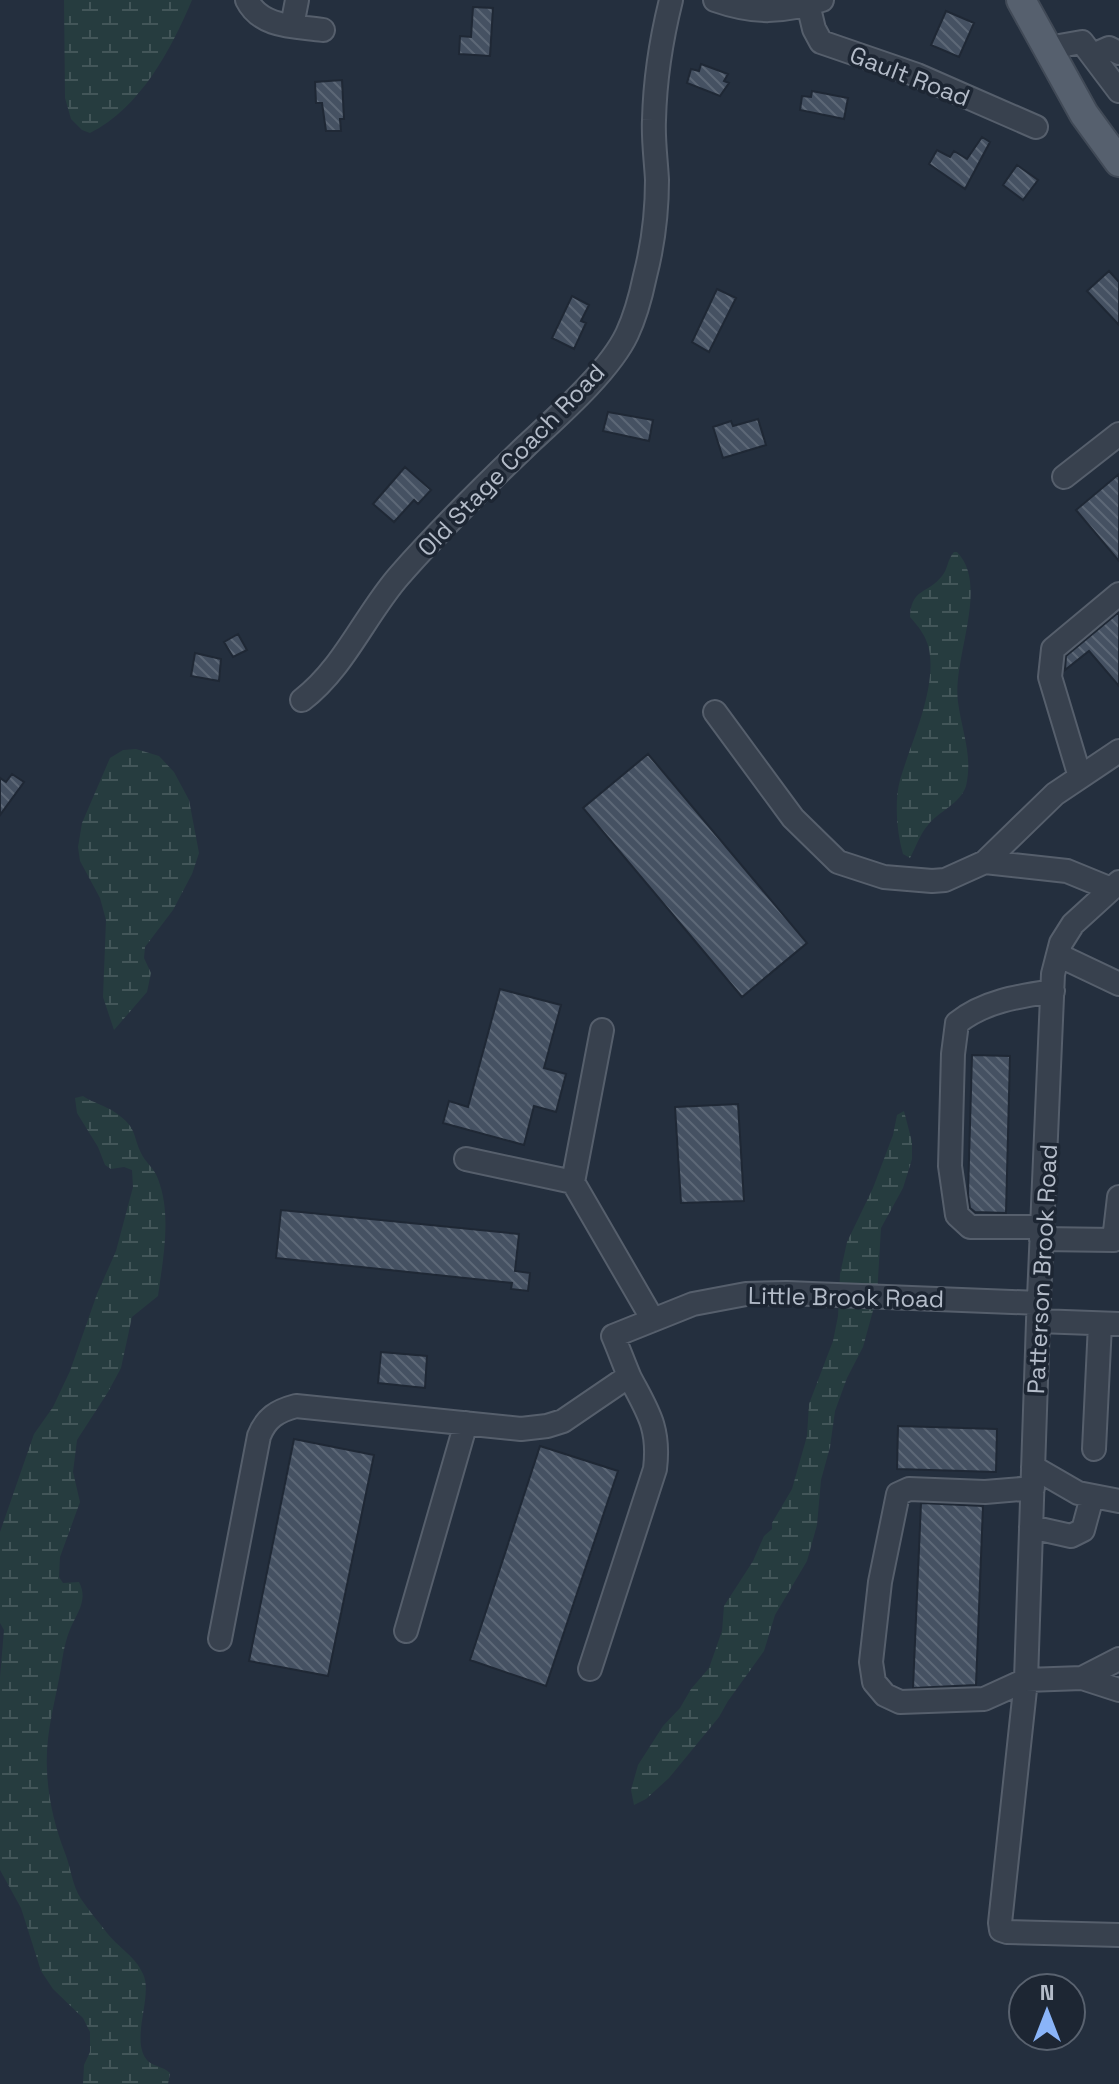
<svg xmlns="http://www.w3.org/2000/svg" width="1119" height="2084" viewBox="0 0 1119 2084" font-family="'Space Grotesk',sans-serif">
<defs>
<pattern id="wetland-marsh" width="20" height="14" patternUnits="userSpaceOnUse" patternTransform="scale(2)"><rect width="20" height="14" fill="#263c3f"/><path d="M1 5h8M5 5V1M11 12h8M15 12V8" fill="none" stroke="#435659"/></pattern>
<pattern id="building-back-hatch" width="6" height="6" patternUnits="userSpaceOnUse" patternTransform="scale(2)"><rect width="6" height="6" fill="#455162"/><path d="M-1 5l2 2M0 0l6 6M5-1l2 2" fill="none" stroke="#5d6877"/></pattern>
</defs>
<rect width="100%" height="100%" fill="#242f3e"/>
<path fill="url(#wetland-marsh)" d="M64,0H192C171,50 140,108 90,133L82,130L71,119L65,98Z
M954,552H957C990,586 952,658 958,702C962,732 973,756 966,786C961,803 938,812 928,825C920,834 916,847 910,858L903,854C897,833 894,802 900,780C911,742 937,689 929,649C926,636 919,627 910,617C911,588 928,594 942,576C948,569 947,560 954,552Z
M136,749L159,756L174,772L189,800L199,853L192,874L173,910L145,947L144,958L151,973L147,992L114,1030L103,997L106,920L100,898L80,861L78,847L82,823L110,758L123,750Z
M83,1096C93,1103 107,1106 116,1113C137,1128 132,1133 141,1153C145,1162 155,1169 158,1179C172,1215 163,1259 158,1296L132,1317L121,1368L108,1392L77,1440L73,1472L80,1502L60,1557L59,1577L63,1583L79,1582C88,1599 78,1612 71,1627C65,1641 63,1654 61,1668C55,1703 45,1735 47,1770C48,1799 55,1827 65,1853C71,1868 72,1885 81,1899C89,1911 99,1922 107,1933C118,1947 136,1957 143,1974C154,1996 128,2043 149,2062C156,2067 164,2067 170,2073L168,2084H83L84,2065L90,2052V2032L83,2018L53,1989L41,1971L21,1908L0,1870V1677L4,1630L0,1623V1532L34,1434L53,1407L70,1371L97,1294L116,1251L133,1187L132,1170L124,1167L111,1169L105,1165L98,1147L77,1113L75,1098Z
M904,1111L912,1142V1159L903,1188L881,1228L877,1296L863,1347L847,1378L835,1411L830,1447L821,1480L817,1525L807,1561L775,1615L764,1651L728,1701L719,1717L669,1778L646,1799L634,1805L631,1790L638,1765L663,1726L680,1708L691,1689L709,1668L722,1631L724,1606L753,1561L764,1536L772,1529V1523L792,1489L807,1436L809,1404L833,1341L838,1316L840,1274L847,1242L873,1188L893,1135L897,1115Z"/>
<path fill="url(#building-back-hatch)" stroke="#1f2835" stroke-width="2" d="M473,7L493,8L490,56L459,54L460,36L471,37Z
M946,11L974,23L959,57L931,45Z
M701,64L728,74L724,81L729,83L720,96L687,83L691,69L699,71Z
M342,80L344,119H340L341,131H326L322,103H316L315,82Z
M812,91L848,98L844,119L800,110L802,96L811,97Z
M982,137L990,142L965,189L929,164L937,150L950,157L954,151L967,159Z
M1017,165L1038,180L1023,200L1003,185Z
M1109,271L1119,282V325L1087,291Z
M717,289L736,298L709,352L692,342Z
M572,296L589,305L581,321L586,323L574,349L552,338Z
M608,412L653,420L649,441L603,431Z
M758,419L766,445L723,458L713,427L731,421L733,426Z
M405,467L431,490L418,504L414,500L394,522L373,504Z
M1119,474V561L1076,510Z
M1119,612V686L1089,651L1065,670L1066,656Z
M238,634L247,650L233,657L224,642Z
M195,653L221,659L219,681L191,676Z
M648,754L807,943L742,997L583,808Z
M12,774L24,782L0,815V778L6,782Z
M500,989L561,1005L544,1068L566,1074L556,1112L534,1106L524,1145L443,1123L449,1101L468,1107Z
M972,1055L1010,1056L1006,1213L975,1212L970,1208L968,1194Z
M738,1104L744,1201L681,1203L675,1107Z
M281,1210L519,1234L515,1271L530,1273L528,1291L511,1289L512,1283L276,1258Z
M381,1352L427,1356L425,1388L378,1383Z
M898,1426L997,1429L996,1472L897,1469Z
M294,1439L374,1455L328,1676L249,1661Z
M540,1446L618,1471L546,1686L470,1660Z
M921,1503L983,1506L976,1685L913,1688Z"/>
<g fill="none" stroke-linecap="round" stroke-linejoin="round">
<g stroke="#565f6c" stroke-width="26">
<path id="minor" d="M247,0C261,28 295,26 323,30
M715,0C755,14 782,13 822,0
M808,4L814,29L821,42L917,75L1036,127
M292,26L297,0
M1048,48L1082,42L1119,91
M1093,55L1109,48L1119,53
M1064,477L1119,434
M302,700C344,668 365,615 399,576C439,530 482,488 526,446C557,417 609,372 627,334C635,317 641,295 645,276C653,245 657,212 657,180C656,160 653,140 654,120C655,78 661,40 671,0
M715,712L793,818L838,862L884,877L932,881L945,880L985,862L1067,871L1111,889
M1080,777L1050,677L1053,649L1119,594
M985,862L1055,794L1119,751
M1119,882L1073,924L1061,943L1053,974L1038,1321L1026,1680L1000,1923L1001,1930L1007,1932L1119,1935
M1058,955L1119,984
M602,1030L573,1182L653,1320
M466,1159L573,1182
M1042,1227H970L957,1215L950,1166L953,1054L957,1023C984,1001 1020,996 1053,991
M1041,1239L1114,1240L1119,1197
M1038,1321L1119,1324
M1094,1449L1100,1324
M1033,1467L1078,1493L1119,1501
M1033,1488L985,1492L909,1489L898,1494L880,1582L871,1662L874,1682L885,1695L900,1702L984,1699L1026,1680L1082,1678L1119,1659
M1031,1527L1071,1536L1083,1530L1092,1497
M406,1631L466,1423
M220,1639L259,1436C266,1418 277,1411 296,1406L521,1429L547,1426L563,1421L629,1376
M590,1669L655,1469C660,1428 648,1412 630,1378C624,1364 619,1350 613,1336L693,1304L746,1294L787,1293L1039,1303
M1082,1678L1119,1690"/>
</g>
<g stroke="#414a57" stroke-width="32">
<path id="major" d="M1021,0L1084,114L1119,162"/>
</g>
<use href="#minor" stroke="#38414e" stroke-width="22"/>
<use href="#major" stroke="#56606e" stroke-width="28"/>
</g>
<g text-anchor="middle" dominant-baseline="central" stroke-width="7" stroke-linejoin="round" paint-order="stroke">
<g font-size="24" fill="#b4bcc9" stroke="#1d2633">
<text transform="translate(910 76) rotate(21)">Gault Road</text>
<text transform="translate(511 460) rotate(-46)">Old Stage Coach Road</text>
<text transform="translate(1042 1269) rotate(-87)">Patterson Brook Road</text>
<text transform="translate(846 1297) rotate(1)">Little Brook Road</text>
</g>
</g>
<g transform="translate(1047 2012)"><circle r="38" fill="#1d2633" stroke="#59626f" stroke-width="2"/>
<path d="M0-6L14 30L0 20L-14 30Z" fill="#8ab4f8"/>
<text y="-12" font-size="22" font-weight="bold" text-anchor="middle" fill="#b4bcc9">N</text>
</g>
</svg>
